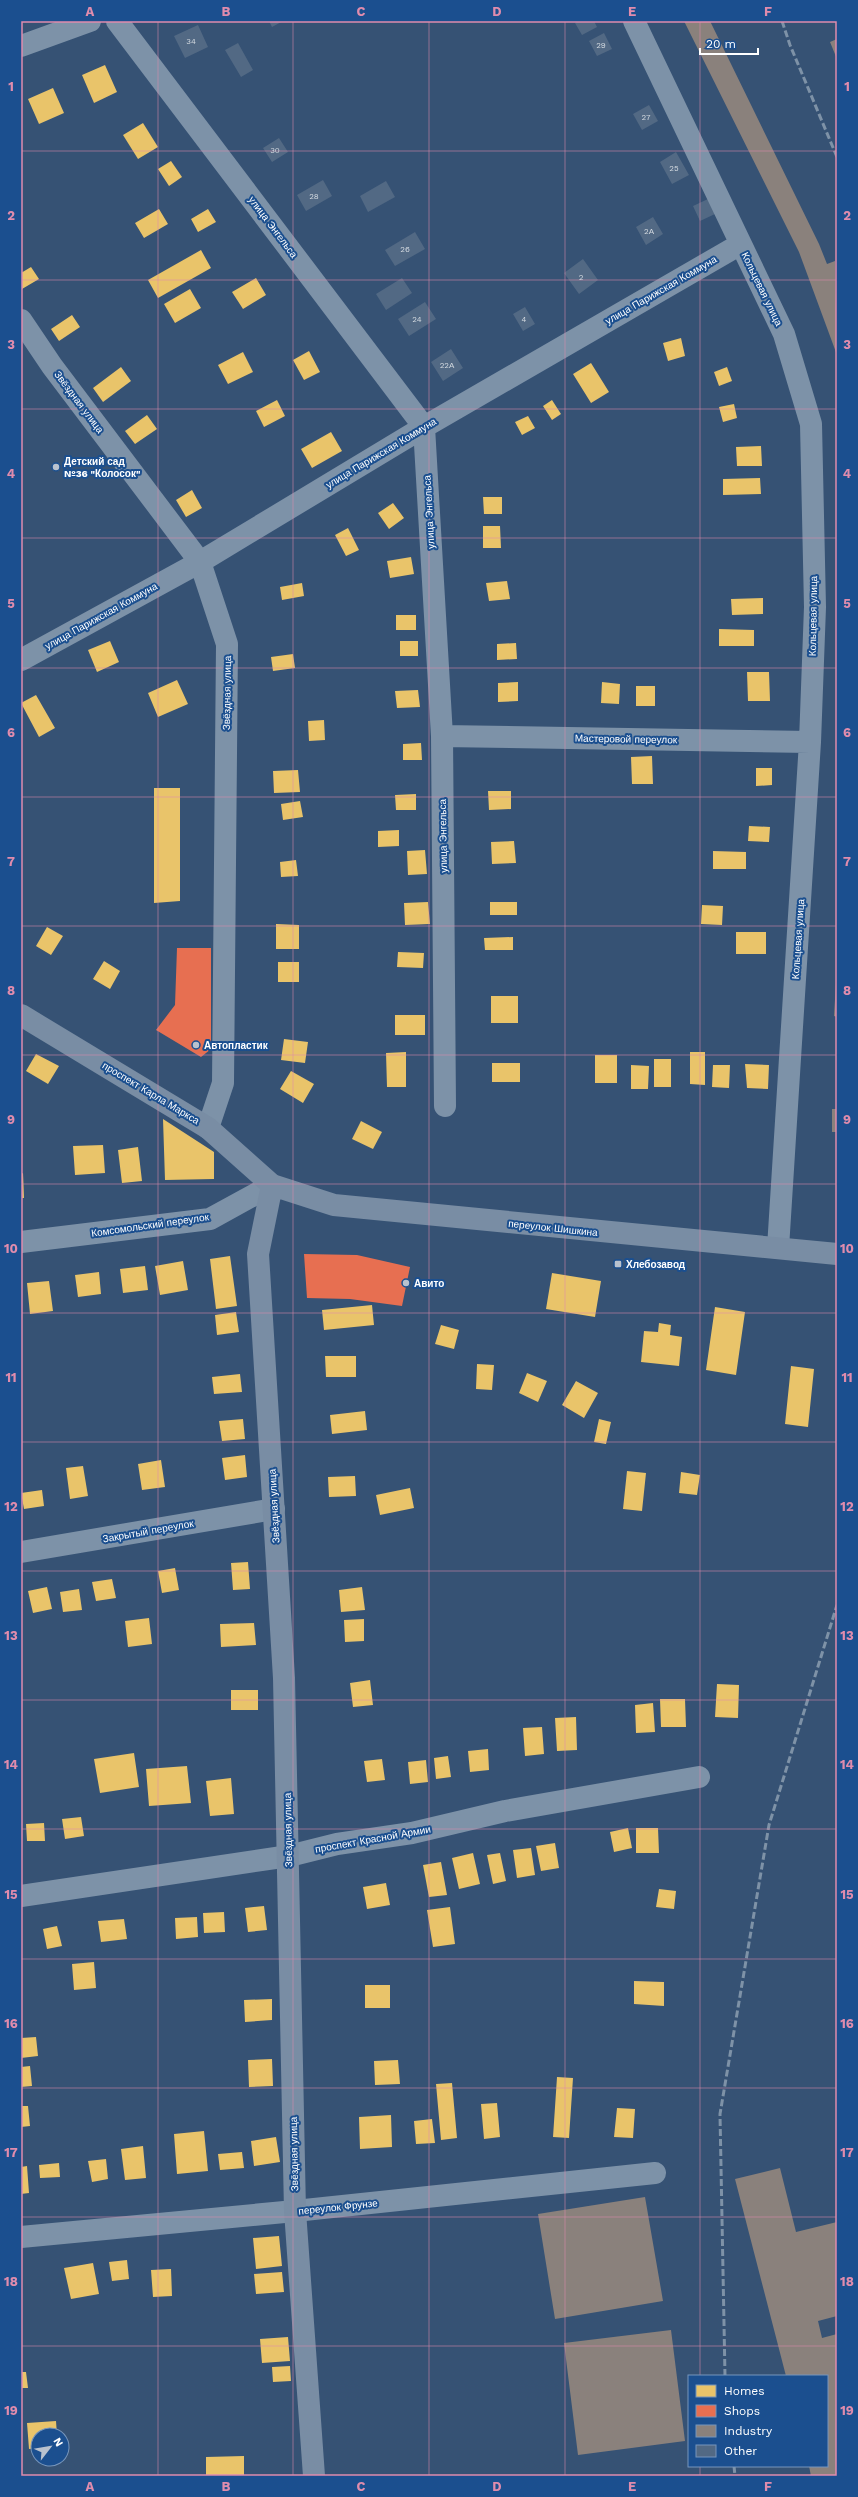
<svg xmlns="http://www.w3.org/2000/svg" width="858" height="2497" viewBox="0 0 858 2497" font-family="'Work Sans',sans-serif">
<rect width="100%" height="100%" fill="#365274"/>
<path fill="#e9c46a" d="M105,65L117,92L94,103L82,75Z
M53,88L64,113L39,124L28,99Z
M143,123L158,147L138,159L123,135Z
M171,161L182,177L169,186L158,169Z
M159,209L168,224L144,238L135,223Z
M208,209L216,222L198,232L191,219Z
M201,250L211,268L158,298L148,280Z
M31,267L39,279L22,289L21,273Z
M256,278L266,295L243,309L232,292Z
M190,289L201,308L175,323L164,304Z
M72,315L80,327L59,341L51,329Z
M681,338L685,356L668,361L663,343Z
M309,351L320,372L304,380L293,360Z
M243,352L253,372L228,384L218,365Z
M591,363L609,392L591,403L573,374Z
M121,367L131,381L103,402L93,388Z
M727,367L732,381L719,386L714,372Z
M277,400L285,416L264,427L256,411Z
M552,400L561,414L552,420L543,406Z
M734,404L737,418L723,422L719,407Z
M147,415L157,429L135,444L125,431Z
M528,416L535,428L522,435L515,422Z
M331,432L342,451L312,468L301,449Z
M761,446L762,466H737L736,447Z
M760,478L761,494L723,495V479Z
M192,490L202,508L186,517L176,500Z
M483,497H502V514H484Z
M393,503L404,518L389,529L378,513Z
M483,526H500L501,548H483Z
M348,528L359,550L346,556L335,535Z
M411,557L414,574L390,578L387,561Z
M507,581L510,599L489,601L486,583Z
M302,583L304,596L282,600L280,587Z
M763,598V614L732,615L731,599Z
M396,615H416V630H396Z
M719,629L754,630V646H719Z
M110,641L119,662L97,672L88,650Z
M400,641H418V656H400Z
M516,643L517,659L497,660V644Z
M293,654L295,668L273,671L271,657Z
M747,672H769L770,701H748Z
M177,680L188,704L158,717L148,693Z
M518,682V701L498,702V683Z
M602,682L620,684L619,704L601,703Z
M636,686H655V706H636Z
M418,690L420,707L397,708L395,691Z
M36,695L55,728L39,737L21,703Z
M324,720L325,740L309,741L308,721Z
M421,743L422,760H403V744Z
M652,756L653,784H632L631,757Z
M756,768H772V785L756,786Z
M298,770L300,792L274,793L273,771Z
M154,788H180V901L154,903Z
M488,791H511V809L489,810Z
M416,794V810H396L395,795Z
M300,801L303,817L283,820L281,804Z
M749,826L770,827L769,842L748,841Z
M399,830V846L378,847V831Z
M514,841L516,863L492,864L491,842Z
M425,850L427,874L408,875L407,851Z
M713,851L746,852V869H713Z
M296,860L298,876L281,877L280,862Z
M428,902L430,924L405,925L404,903Z
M490,902H517V915H490Z
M702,905L723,906L722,925L701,924Z
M276,924L299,925V949H276Z
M47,927L63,936L51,955L36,946Z
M736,932H766V954H736Z
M513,937V950H485L484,938Z
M398,952L424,953L423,968L397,967Z
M104,961L120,971L110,989L93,979Z
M278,962H299V982H278Z
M491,996H518V1023H491Z
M395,1015H425V1035H395Z
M284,1039L308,1042L305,1063L281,1060Z
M406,1052V1087H387L386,1053Z
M690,1052H705V1085L690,1084Z
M36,1054L59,1066L48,1084L26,1071Z
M595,1055H617V1083H595Z
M654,1059H671V1087H654Z
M492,1063H520V1082H492Z
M745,1064L769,1065L768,1089L747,1088Z
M631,1065L649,1066L648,1089H631Z
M713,1065H730L729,1088L712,1087Z
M291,1071L314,1084L303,1103L280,1089Z
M163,1119L214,1152V1179L165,1180Z
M361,1121L382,1132L373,1149L352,1139Z
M103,1145L105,1173L75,1175L73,1146Z
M138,1147L142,1181L122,1183L118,1150Z
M23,1173L24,1198H21V1174Z
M230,1256L237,1306L216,1309L210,1259Z
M183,1261L188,1290L160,1295L155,1266Z
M145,1266L148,1290L123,1293L120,1269Z
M99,1272L101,1294L78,1297L75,1275Z
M552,1273L601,1281L595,1317L546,1309Z
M49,1281L53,1311L30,1314L27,1283Z
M372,1305L374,1325L324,1330L322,1310Z
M715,1307L745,1312L736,1375L706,1370Z
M236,1312L239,1332L217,1335L215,1315Z
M659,1323L671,1325L670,1335L682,1337L679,1366L641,1362L644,1331L658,1332Z
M441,1325L459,1330L454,1349L435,1344Z
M325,1356H356V1377H326Z
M477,1364L494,1365L492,1390L476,1389Z
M791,1366L814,1369L808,1427L785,1424Z
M527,1373L547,1381L538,1402L519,1393Z
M240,1374L242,1392L214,1394L212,1377Z
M576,1381L598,1393L584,1418L562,1405Z
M365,1411L367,1430L332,1434L330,1415Z
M243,1419L245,1439L222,1441L219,1421Z
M599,1419L611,1422L606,1444L594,1442Z
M245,1455L247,1477L225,1480L222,1458Z
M161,1460L165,1487L142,1490L138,1464Z
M83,1466L88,1496L70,1499L66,1468Z
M627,1471L646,1473L642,1511L623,1509Z
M681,1472L700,1475L697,1495L679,1493Z
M355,1476L356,1496L329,1497L328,1477Z
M410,1488L414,1508L380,1515L376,1495Z
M42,1490L44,1506L24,1509L21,1493Z
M248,1562L250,1589L233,1590L231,1563Z
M175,1568L179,1590L162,1593L158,1571Z
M112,1579L116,1598L96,1601L92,1582Z
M47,1587L52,1609L33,1613L28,1591Z
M362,1587L365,1610L341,1612L339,1590Z
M79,1589L82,1610L63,1612L60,1592Z
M149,1618L152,1644L128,1647L125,1621Z
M364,1619V1641L345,1642L344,1620Z
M254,1623L256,1645L221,1647L220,1624Z
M370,1680L373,1705L353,1707L350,1683Z
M717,1684L739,1685L738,1718L715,1717Z
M231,1690H258V1710H231Z
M660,1699H685L686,1727H661Z
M653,1703L655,1732L636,1733L635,1705Z
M576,1717L577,1750L557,1751L555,1718Z
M542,1727L544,1754L525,1756L523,1728Z
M488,1749L489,1770L470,1772L468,1751Z
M134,1753L139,1787L100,1793L94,1759Z
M448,1756L451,1777L436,1779L434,1758Z
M382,1759L385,1780L367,1782L364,1761Z
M426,1760L428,1782L410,1784L408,1762Z
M187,1766L191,1803L149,1806L146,1769Z
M231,1778L234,1814L210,1816L206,1781Z
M81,1817L84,1836L65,1839L62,1819Z
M44,1823L45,1841H27L26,1824Z
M628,1828L632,1848L614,1852L610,1832Z
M636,1828H658L659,1853H636Z
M555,1843L559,1868L541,1871L536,1846Z
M531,1848L535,1875L517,1878L513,1850Z
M473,1853L480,1884L459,1889L452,1858Z
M500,1853L506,1881L493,1884L487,1855Z
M441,1862L447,1895L429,1897L423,1865Z
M386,1883L390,1905L367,1909L363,1887Z
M659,1889L676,1891L674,1909L656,1907Z
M264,1906L267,1930L248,1932L245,1908Z
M450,1907L455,1944L433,1947L427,1910Z
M224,1912L225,1932L204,1933L203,1913Z
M197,1917L198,1937L176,1939L175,1918Z
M124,1919L127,1939L101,1942L98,1921Z
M57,1926L62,1946L47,1949L43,1929Z
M94,1962L96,1988L74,1990L72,1964Z
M634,1981L664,1982V2006L634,2004Z
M365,1985H390V2008H365Z
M272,1999V2020L245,2022L244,2000Z
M36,2037L38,2056L21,2058V2038Z
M272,2059L273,2086L249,2087L248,2060Z
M398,2060L400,2084L375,2085L374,2061Z
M30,2066L32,2086L21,2087V2067Z
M557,2077L573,2078L569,2138L553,2137Z
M452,2083L457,2138L441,2140L436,2084Z
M497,2103L500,2137L484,2139L481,2104Z
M21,2106H28L30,2126L21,2127Z
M617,2108L635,2109L633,2138L614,2137Z
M391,2115L392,2147L360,2149L359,2117Z
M432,2119L435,2143L416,2144L414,2121Z
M204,2131L208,2171L177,2174L174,2134Z
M276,2137L280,2162L254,2166L251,2141Z
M143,2146L146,2178L125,2180L121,2149Z
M242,2152L244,2168L220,2170L218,2154Z
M106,2159L108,2179L92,2182L88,2161Z
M59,2163L60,2177L40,2178L39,2165Z
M27,2166L29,2193L21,2194V2167Z
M279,2236L282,2266L256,2269L253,2238Z
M127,2260L129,2279L112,2281L109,2262Z
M93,2263L99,2294L71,2299L64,2268Z
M171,2269L172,2296L153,2297L151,2270Z
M282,2272L284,2292L256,2294L254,2274Z
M288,2337L290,2361L262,2363L260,2339Z
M290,2366L291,2381L273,2382L272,2367Z
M21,2372H26L28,2388H21Z
M56,2421L57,2435H38V2448L29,2449L27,2423Z
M244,2456V2476H206V2457Z"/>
<path fill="#e76f51" d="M177,948H211V1049L201,1057L156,1030L175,1005Z
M304,1254L357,1255L410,1267L402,1306L350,1299L307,1298Z"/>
<path fill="#8a817c" d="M684,21H710L819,244L827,264L835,261L837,355L799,252Z
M837,39V59L830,42Z
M836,983H837V1017L834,1016Z
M832,1109H837V1132H832Z
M780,2168L796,2232L837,2222V2316L818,2321L822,2338L837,2334V2476H811L809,2466H827V2376H786L735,2179Z
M645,2197L663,2301L555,2319L538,2214Z
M671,2330L685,2441L578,2455L564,2343Z"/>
<path fill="#526984" d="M269,21H283L272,27Z
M578,21H594L597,27L582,35L575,23Z
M198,25L208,47L185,58L174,36Z
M604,33L612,49L597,56L589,41Z
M238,43L253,70L241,77L225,50Z
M649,105L658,121L642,130L633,114Z
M279,138L288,152L272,162L263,148Z
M676,152L689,175L672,184L660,162Z
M323,180L332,196L306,211L297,195Z
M386,181L395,197L368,212L360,196Z
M708,199L715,214L700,221L693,206Z
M653,217L663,234L646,245L636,227Z
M415,232L425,249L395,266L385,250Z
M583,259L598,280L579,294L564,273Z
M402,278L412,293L386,310L376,294Z
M425,302L436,319L409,336L398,319Z
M525,307L535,324L523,331L513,314Z
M451,349L463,368L443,381L431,362Z"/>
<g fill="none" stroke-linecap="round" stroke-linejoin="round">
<path stroke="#7d92a8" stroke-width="22" d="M117,21L424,427L442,736L445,1106
M634,21L784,334L811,424L815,607L810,742L778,1248
M21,46L90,21
M21,320L52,366L200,562L227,644L223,1083L208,1128
M21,660L200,562L424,427L739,245
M442,736L810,742
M21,1242L210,1219L272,1185
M21,1552L274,1509
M21,1896L289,1856L337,1844L412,1833L505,1811L699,1777
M21,2237L295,2211L655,2173"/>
<path stroke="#798da4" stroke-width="22" d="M21,1015L208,1128L272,1185L334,1205L837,1254
M272,1185L258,1254L284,1678L295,2211L314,2476"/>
<path stroke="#7e92a7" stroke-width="3" stroke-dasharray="7 3" stroke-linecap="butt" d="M782,21L790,45L837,157
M725,2376L720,2114L769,1825L837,1605
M734,2466L735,2476"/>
</g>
<path fill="none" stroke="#e08cad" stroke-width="1" stroke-opacity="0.55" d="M158,21V2476M293,21V2476M429,21V2476M565,21V2476M700,21V2376M21,151H837M21,280H837M21,409H837M21,538H837M21,668H837M21,797H837M21,926H837M21,1055H837M21,1184H837M21,1313H837M21,1442H837M21,1571H837M21,1700H837M21,1829H837M21,1959H837M21,2088H837M21,2217H837M21,2346H837M700,2466V2476"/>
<g fill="#b9c2ce" stroke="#1b4f8f" stroke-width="1.5">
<circle cx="56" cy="467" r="4"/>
<circle cx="196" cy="1045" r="4"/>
<rect x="614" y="1260" width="8" height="8" rx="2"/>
<circle cx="406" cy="1283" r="4"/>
</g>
<g text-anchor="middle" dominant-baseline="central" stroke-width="4" stroke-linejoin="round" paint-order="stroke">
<g font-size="8" fill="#d4dae0">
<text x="191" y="41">34</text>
<text x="601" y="45">29</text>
<text x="646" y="117">27</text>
<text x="275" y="150">30</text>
<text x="674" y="168">25</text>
<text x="314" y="196">28</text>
<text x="649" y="231">2А</text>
<text x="405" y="249">26</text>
<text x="581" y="277">2</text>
<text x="417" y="319">24</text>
<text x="524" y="319">4</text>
<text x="447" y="365">22А</text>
</g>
<g font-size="10" fill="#fff" stroke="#1b4f8f">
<text transform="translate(273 227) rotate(53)">улица Энгельса</text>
<text transform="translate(762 289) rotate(64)">Кольцевая улица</text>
<text transform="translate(661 290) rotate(-30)">улица Парижская Коммуна</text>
<text transform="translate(79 402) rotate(53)">Звёздная улица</text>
<text transform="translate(381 453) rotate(-31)">улица Парижская Коммуна</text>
<text transform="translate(429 512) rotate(-93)">улица Энгельса</text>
<text transform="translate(101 616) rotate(-29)">улица Парижская Коммуна</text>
<text transform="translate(813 616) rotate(-89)">Кольцевая улица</text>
<text transform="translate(227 693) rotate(-89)">Звёздная улица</text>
<text transform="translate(626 739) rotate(1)">Мастеровой переулок</text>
<text transform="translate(443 836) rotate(-91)">улица Энгельса</text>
<text transform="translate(798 939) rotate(-86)">Кольцевая улица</text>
<text transform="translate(151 1093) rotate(31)">проспект Карла Маркса</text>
<text transform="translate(150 1225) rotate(-8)">Комсомольский переулок</text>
<text transform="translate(553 1228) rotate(6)">переулок Шишкина</text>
<text transform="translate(274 1506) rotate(-93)">Звёздная улица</text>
<text transform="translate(148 1531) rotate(-10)">Закрытый переулок</text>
<text transform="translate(288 1830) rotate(-91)">Звёздная улица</text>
<text transform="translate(373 1839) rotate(-10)">проспект Красной Армии</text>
<text transform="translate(294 2154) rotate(-91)">Звёздная улица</text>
<text transform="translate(338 2207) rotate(-6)">переулок Фрунзе</text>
</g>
<g font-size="10" font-weight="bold" fill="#fff" stroke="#1b4f8f" text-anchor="start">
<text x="64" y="461">Детский сад<tspan x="64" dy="12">№36 "Колосок"</tspan></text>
<text x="204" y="1045">Автопластик</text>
<text x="626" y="1264">Хлебозавод</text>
<text x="414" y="1283">Авито</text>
</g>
</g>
<rect width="858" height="2497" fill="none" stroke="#1b4f8f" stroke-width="44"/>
<rect x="688" y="2375" width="140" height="92" fill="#1b4f8f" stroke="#7695bc"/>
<rect x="696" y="2385" width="20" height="12" fill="#e9c46a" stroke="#7695bc"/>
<text x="724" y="2395" font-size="12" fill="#ffffff">Homes</text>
<rect x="696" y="2405" width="20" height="12" fill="#e76f51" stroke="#7695bc"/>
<text x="724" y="2415" font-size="12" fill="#ffffff">Shops</text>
<rect x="696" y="2425" width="20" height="12" fill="#8a817c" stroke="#7695bc"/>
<text x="724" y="2435" font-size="12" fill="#ffffff">Industry</text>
<rect x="696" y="2445" width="20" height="12" fill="#526984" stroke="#7695bc"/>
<text x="724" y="2455" font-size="12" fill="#ffffff">Other</text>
<g transform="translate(50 2447) rotate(59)"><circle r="19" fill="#1b4f8f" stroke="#7695bc"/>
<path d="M0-3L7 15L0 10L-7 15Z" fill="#b9c2ce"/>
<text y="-6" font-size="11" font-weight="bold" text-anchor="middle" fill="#ffffff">N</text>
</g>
<path d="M700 48v6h58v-6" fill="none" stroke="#ffffff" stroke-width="2"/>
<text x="706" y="48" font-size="12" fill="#ffffff" stroke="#1b4f8f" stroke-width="3" paint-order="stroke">20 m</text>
<rect x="22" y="22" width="814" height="2453" fill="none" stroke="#e08cad" stroke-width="1.5"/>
<g font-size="13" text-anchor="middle" font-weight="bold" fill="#e08cad">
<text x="90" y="16">A</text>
<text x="226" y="16">B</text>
<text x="361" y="16">C</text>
<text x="497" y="16">D</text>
<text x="632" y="16">E</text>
<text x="768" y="16">F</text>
<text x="11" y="91">1</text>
<text x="847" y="91">1</text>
<text x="11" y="220">2</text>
<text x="847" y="220">2</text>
<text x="11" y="349">3</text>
<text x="847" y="349">3</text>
<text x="11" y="478">4</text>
<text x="847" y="478">4</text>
<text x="11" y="608">5</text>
<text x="847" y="608">5</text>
<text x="11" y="737">6</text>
<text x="847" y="737">6</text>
<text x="11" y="866">7</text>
<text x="847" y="866">7</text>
<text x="11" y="995">8</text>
<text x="847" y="995">8</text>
<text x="11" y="1124">9</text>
<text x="847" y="1124">9</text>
<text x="11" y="1253">10</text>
<text x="847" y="1253">10</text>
<text x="11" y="1382">11</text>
<text x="847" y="1382">11</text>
<text x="11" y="1511">12</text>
<text x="847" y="1511">12</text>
<text x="11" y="1640">13</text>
<text x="847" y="1640">13</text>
<text x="11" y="1769">14</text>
<text x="847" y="1769">14</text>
<text x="11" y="1899">15</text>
<text x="847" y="1899">15</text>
<text x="11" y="2028">16</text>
<text x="847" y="2028">16</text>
<text x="11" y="2157">17</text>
<text x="847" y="2157">17</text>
<text x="11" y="2286">18</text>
<text x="847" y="2286">18</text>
<text x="11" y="2415">19</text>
<text x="847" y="2415">19</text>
<text x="90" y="2491">A</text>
<text x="226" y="2491">B</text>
<text x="361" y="2491">C</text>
<text x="497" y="2491">D</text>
<text x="632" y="2491">E</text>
<text x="768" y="2491">F</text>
</g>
</svg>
